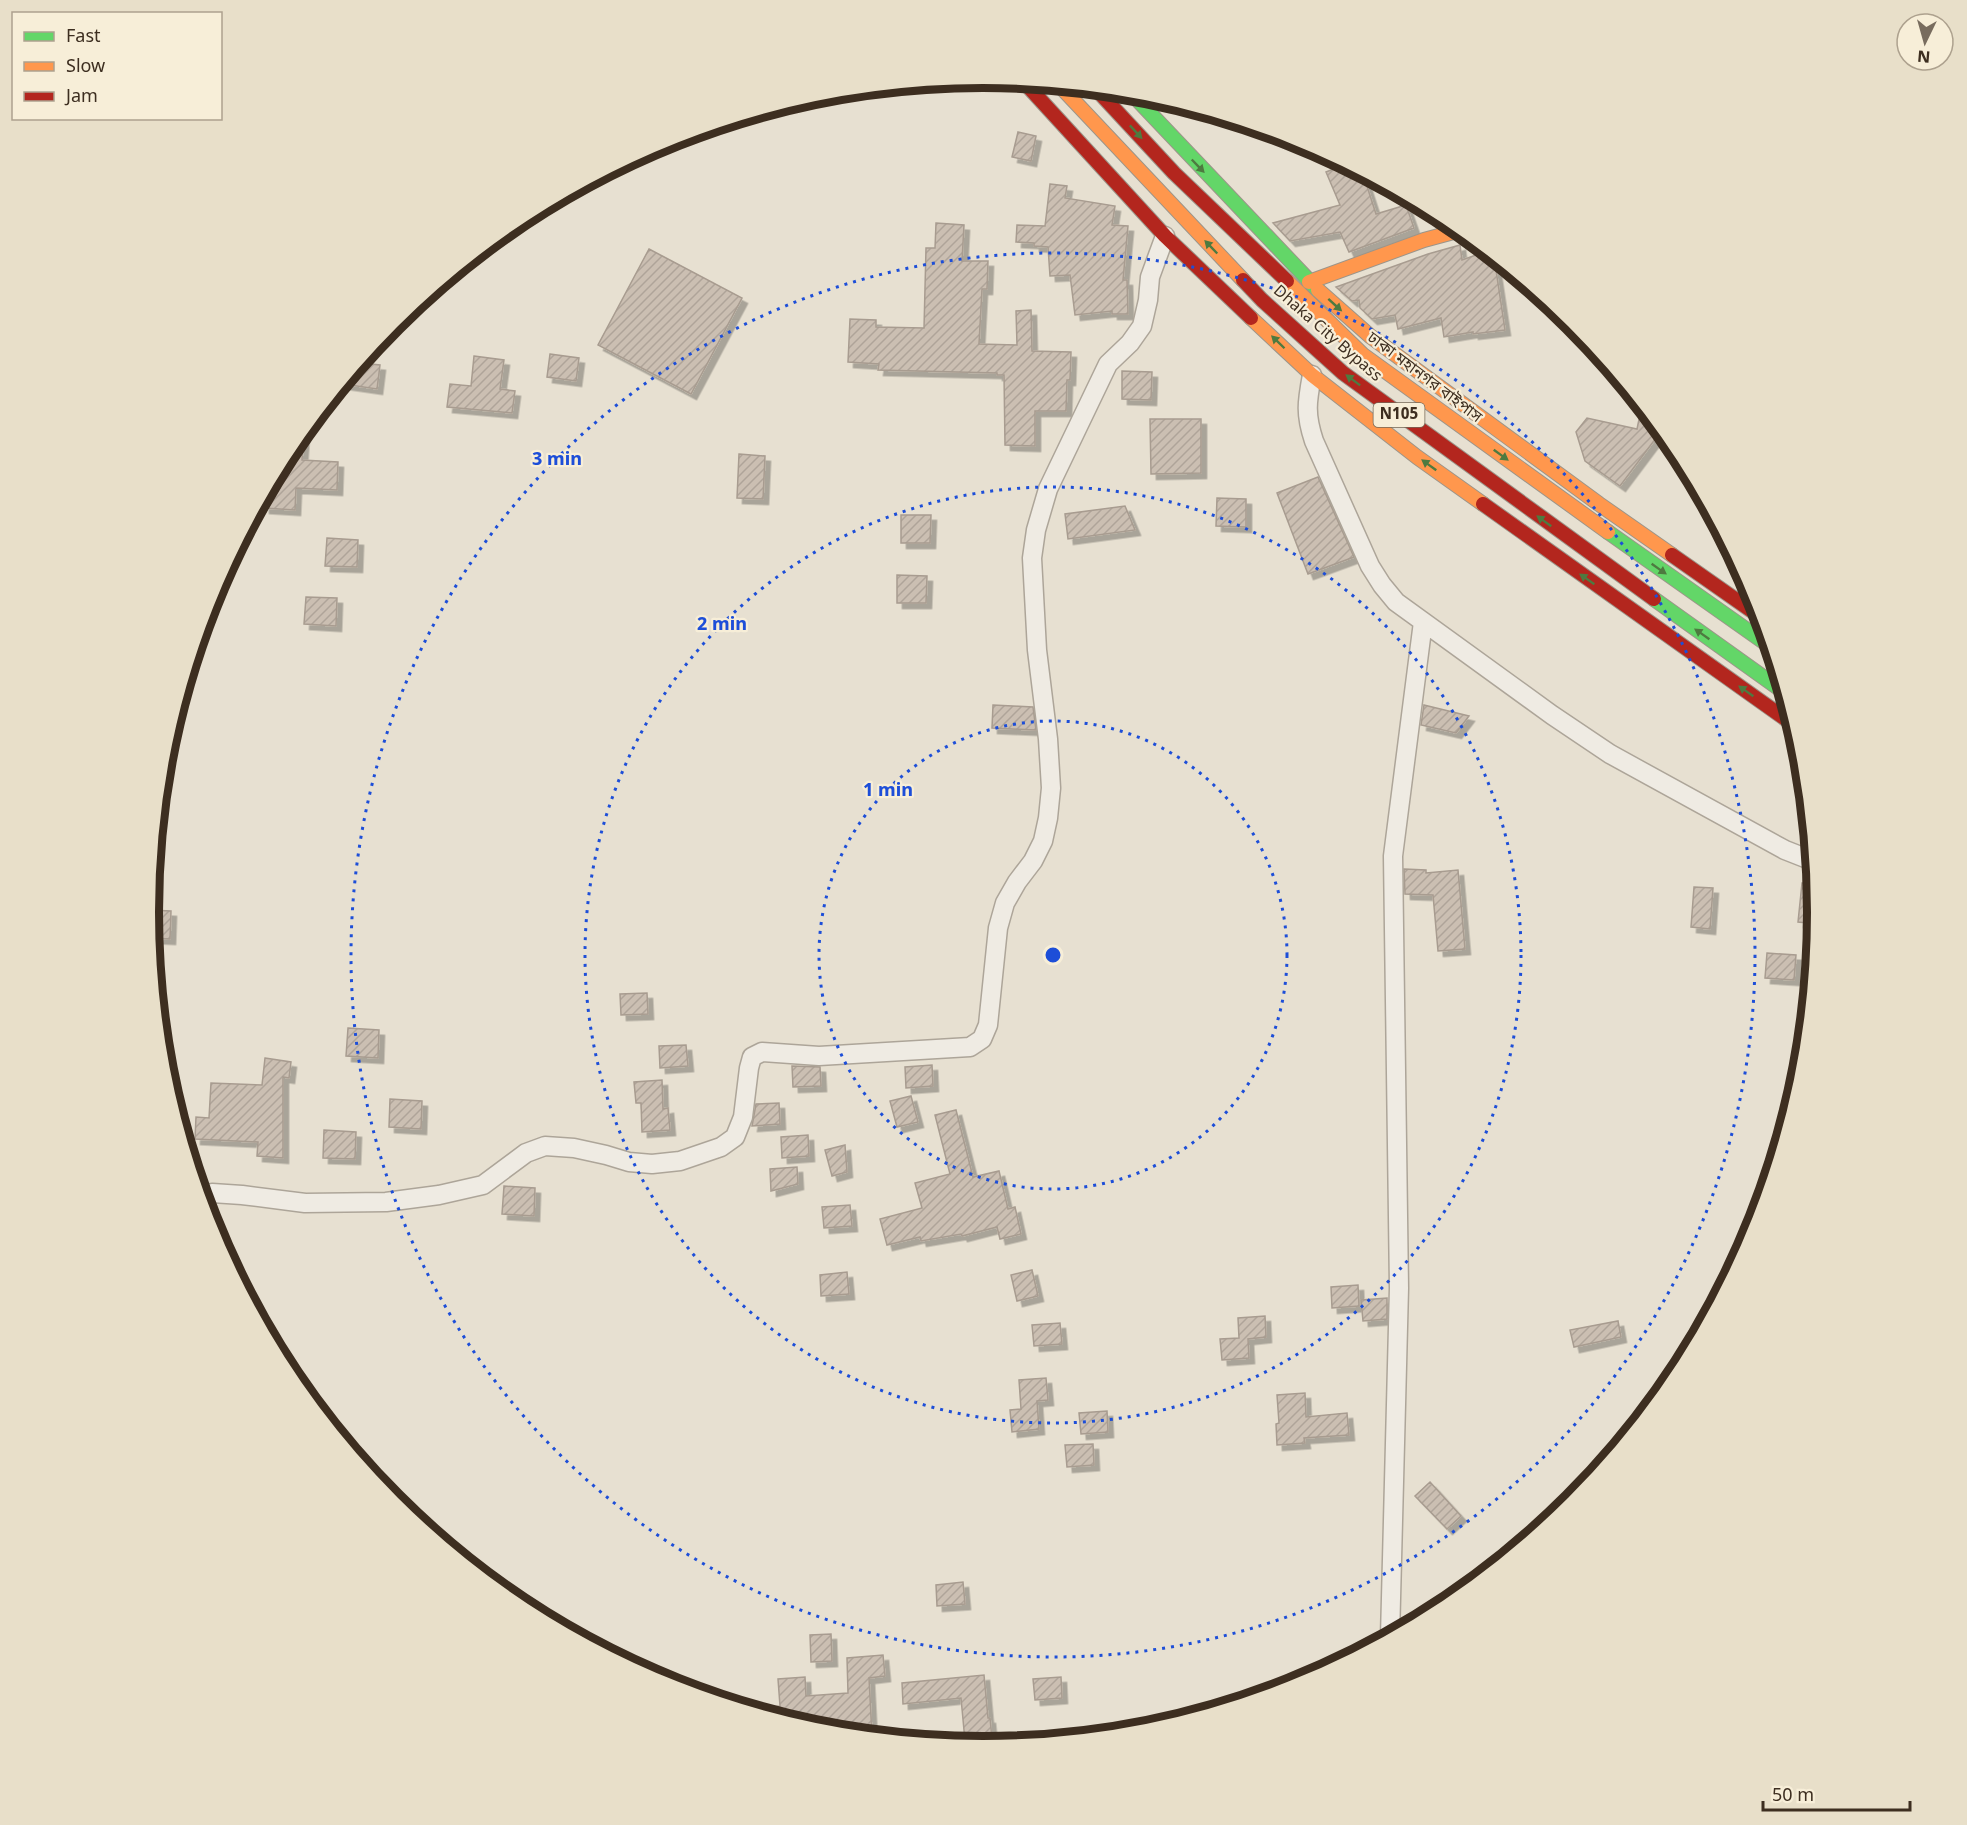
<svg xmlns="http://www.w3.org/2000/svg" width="1967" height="1825" viewBox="0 0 1967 1825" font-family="Georgia,'Noto Sans Bengali',serif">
<defs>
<pattern id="building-hatch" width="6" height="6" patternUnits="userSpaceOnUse" patternTransform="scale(1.5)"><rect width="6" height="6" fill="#cbbfb2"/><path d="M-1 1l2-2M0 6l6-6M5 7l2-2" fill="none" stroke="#afa499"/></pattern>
<filter id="shadow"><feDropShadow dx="5.5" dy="5.5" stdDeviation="0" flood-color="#0004"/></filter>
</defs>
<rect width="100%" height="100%" fill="#e7e0d1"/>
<path fill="url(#building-hatch)" stroke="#a89c90" stroke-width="1.5" filter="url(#shadow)" d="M1018,132L1036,136L1031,161L1012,157Z
M1346,164L1363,174L1376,214L1406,205L1414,228L1349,252L1340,232L1290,241L1273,223L1340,205L1326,172Z
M1050,184L1067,186L1065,198L1115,206L1112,225L1128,226L1123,280H1127L1128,314H1112V311L1075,315L1070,275L1050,276L1048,247L1034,246V243L1016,242L1017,225L1045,226Z
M936,223L964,225L962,261H988L987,289H982L979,344L1017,345L1016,311L1031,310L1032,351L1071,352L1070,380H1067L1066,411H1035V446L1005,445L1004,375H997V373L878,370L879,364L848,362L850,319L876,320V327L924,328L926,248H935Z
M1460,245L1462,260L1487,251L1494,257L1505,330L1473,334V332L1444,337L1441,318L1398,329L1395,315L1372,319L1360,308L1359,300L1352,301L1336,287L1428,254Z
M649,249L742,298L691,394L598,345Z
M550,354L579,358L576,381L547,377Z
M474,356L504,360L500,389L515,391L512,413L447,407L450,384L471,386Z
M360,363L380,365L377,389L343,384Z
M1122,371L1152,372L1151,400L1122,399Z
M1642,405L1662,430L1620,486L1585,461L1576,432L1587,418L1637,429Z
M1150,419H1201V473L1151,474Z
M304,431L302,460L338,462L337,490L296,488L295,510L264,508V496L290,449Z
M739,454L765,456L763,499L737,498Z
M1318,477L1354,557L1308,574L1277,493Z
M1217,498L1246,499V527L1216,526Z
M1125,506L1135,530L1068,539L1065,514Z
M901,515H931L930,543H901Z
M327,538L358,540L357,567L325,566Z
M897,575L927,576L926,603H897Z
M306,597L337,598L336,626L304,624Z
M993,705L1033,707L1036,730L992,728Z
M1424,705L1469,716L1456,733L1421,725Z
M1404,869L1426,870V873L1458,870L1465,949L1438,951L1433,895L1405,894Z
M1802,883L1815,884L1818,913L1817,924L1798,922Z
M1694,887L1713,888L1710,929L1691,927Z
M149,910L171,911L170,939L152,938Z
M1767,953L1796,955L1794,980L1765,978Z
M647,993L648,1014L621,1015L620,994Z
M348,1028L379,1030L378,1058L346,1056Z
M686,1045L688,1066L660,1068L659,1046Z
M265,1058L291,1062L289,1078L283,1077V1158L257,1156L258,1142L195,1139L196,1117L209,1118L211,1083L262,1085Z
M932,1065L933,1086L906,1088L905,1067Z
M792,1066L820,1067L821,1086L793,1087Z
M662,1080L663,1109L668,1108L670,1130L642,1132L641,1103H636L634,1082Z
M911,1096L918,1122L897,1127L890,1101Z
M390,1099L422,1101L421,1129L389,1127Z
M779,1103L780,1124L752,1126L756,1104Z
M956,1110L973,1177L999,1171L1008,1209L1015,1207L1021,1234L1000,1239L997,1227L962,1236L961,1234L921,1241L920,1237L887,1245L880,1219L922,1208L915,1183L950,1174L935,1115Z
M324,1130L356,1132L355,1159L323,1158Z
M808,1135L809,1156L782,1158L781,1137Z
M845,1145L847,1172L832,1176L825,1150Z
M797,1167L798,1184L771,1191L770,1169Z
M504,1186L535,1188L534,1216L502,1214Z
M850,1205L852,1226L824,1228L822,1207Z
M1032,1270L1038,1296L1017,1301L1011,1275Z
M847,1272L849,1294L821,1296L820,1275Z
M1358,1285L1359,1306L1332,1308L1331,1287Z
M1387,1298V1319L1363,1321L1361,1300Z
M1265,1316L1266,1337L1248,1339L1249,1358L1222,1360L1220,1339L1239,1338L1238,1318Z
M1618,1321L1621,1337L1574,1347L1570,1330Z
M1060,1323L1062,1344L1034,1346L1032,1325Z
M1046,1378L1048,1400L1037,1401L1039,1429L1012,1432L1010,1410L1021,1409L1019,1380Z
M1305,1393L1306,1417L1347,1413L1349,1435L1304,1438L1305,1443L1277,1445L1276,1424L1279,1423L1277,1395Z
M1107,1411L1108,1432L1081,1434L1079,1413Z
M1093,1444L1094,1465L1067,1467L1065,1445Z
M1430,1482L1461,1516L1447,1529L1415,1496Z
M963,1582L965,1604L937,1606L936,1585Z
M831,1634L832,1661L811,1662L810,1635Z
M883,1655L885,1676L869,1678L872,1736L820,1731L750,1710L780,1706L778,1679L805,1677L806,1696L848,1693L847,1658Z
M984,1675L988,1718H990L992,1739L965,1741L961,1698L903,1704L902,1683Z
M1061,1677L1062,1698L1035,1700L1033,1679Z"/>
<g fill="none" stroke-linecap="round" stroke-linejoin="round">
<g stroke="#ada599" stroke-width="21">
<path id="street" d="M1312,375C1307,402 1305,414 1314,441L1370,566L1382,585L1396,602L1552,715L1610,754L1785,850L1813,861
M201,1195L212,1193L242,1195L305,1203L386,1202L439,1195L483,1185L526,1153L545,1146L574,1148L606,1155L629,1162L652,1164L680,1161L721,1147L735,1137L743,1117L749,1068L752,1057L762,1052L819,1056L970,1047L982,1039L988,1025L998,928L1005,903L1017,882L1033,861L1043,841L1048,818L1051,788L1048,739L1037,650L1032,558L1036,530L1048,489L1108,364L1130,343L1142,326L1148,300L1150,277L1165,236
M1390,1637L1399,1288L1393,856L1423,622"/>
</g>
<g stroke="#9c958a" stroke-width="16">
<path id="fast" d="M1130,92L1318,290
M1608,532L1771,647
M1654,599L1784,692"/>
</g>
<g stroke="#9c958a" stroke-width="16">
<path id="slow" d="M1059,85L1243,280
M1287,281L1363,355L1608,532
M1309,282L1424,240L1461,230
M1318,290L1370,336L1599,504L1672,555
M1251,318L1312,375L1417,457L1483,504"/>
</g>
<g stroke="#9c958a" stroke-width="16">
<path id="jam" d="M1024,82L1165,236L1251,318
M1096,89L1174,173L1287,281
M1243,280L1262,300L1343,373L1654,599
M1483,504L1794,725
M1672,555L1762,618"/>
</g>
<use href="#street" stroke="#efebe3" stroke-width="18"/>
<use href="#fast" stroke="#63d668" stroke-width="14"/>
<use href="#slow" stroke="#ff974d" stroke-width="14"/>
<use href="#jam" stroke="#b3261e" stroke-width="14"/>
</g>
<defs><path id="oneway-solid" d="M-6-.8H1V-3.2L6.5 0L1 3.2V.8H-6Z" transform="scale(1.5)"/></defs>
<g fill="#4e7a40">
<use href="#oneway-solid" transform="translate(1136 132) rotate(47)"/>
<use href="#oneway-solid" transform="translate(1198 166) rotate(46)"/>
<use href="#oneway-solid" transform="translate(1211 247) rotate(-134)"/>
<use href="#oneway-solid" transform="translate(1335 305) rotate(42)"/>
<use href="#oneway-solid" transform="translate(1278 342) rotate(-136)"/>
<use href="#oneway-solid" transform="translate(1353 380) rotate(-143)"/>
<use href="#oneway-solid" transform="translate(1501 455) rotate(36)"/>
<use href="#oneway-solid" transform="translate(1429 465) rotate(-144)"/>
<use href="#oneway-solid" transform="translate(1544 521) rotate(-144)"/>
<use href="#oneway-solid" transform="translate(1659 569) rotate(35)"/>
<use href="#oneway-solid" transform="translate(1587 579) rotate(-145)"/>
<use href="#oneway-solid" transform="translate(1702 634) rotate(-145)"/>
<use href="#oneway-solid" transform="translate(1746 691) rotate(-145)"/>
</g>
<g fill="none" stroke="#1d4ed8" stroke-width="3" stroke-dasharray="3 6">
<circle cx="1053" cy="955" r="234"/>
<circle cx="1053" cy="955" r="468"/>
<circle cx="1053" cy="955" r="702"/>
</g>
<g text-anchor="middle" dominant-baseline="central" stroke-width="4.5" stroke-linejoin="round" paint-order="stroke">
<rect fill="#f7eed8" stroke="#756857" stroke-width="1.5" x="1373.5" y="403" width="51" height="24" rx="4.5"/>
<g font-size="15" font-weight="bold" fill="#3d2e20">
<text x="1399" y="415">N105</text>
</g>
<g font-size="16" fill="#3d2e20" stroke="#f7eed8">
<text transform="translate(1327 334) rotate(41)">Dhaka City Bypass</text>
<text transform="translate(1424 378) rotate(37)">ঢাকা মহানগর বাইপাস</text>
</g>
</g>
<path d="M0 0H1967V1825H0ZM159 912a824 824 0 1 1 1648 0a824 824 0 1 1-1648 0Z" fill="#e8dfc9" fill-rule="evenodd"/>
<path fill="none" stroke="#3d2e20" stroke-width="8" d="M159 912a824 824 0 1 1 1648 0a824 824 0 1 1-1648 0Z"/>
<circle cx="1053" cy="955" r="9" fill="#1d4ed8" stroke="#f7eed8" stroke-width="3"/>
<g font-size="18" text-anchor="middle" font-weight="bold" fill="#1d4ed8" stroke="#f7eed8" stroke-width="4.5" stroke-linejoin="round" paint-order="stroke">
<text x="557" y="465">3 min</text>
<text x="722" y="630">2 min</text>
<text x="888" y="796">1 min</text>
</g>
<rect x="12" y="12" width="210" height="108" fill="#f7eed8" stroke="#ada18e" stroke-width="1.5"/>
<rect x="24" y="32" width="30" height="9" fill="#63d668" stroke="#ada18e" stroke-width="1.5"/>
<text x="66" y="42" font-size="18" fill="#3d2e20">Fast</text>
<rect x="24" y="62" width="30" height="9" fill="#ff974d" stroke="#ada18e" stroke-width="1.5"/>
<text x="66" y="72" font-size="18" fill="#3d2e20">Slow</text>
<rect x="24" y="92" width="30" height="9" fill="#b3261e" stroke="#ada18e" stroke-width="1.5"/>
<text x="66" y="102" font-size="18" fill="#3d2e20">Jam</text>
<g transform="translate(1925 42) rotate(185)"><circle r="28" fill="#f7eed8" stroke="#ada18e" stroke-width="1.5"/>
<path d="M0-4.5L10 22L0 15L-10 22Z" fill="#786c5e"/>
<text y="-9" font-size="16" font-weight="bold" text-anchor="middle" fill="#3d2e20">N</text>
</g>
<path d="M1763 1801v9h147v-9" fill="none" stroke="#3d2e20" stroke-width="3"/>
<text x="1772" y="1801" font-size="18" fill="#3d2e20" stroke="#f7eed8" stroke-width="4.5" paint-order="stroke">50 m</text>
</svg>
